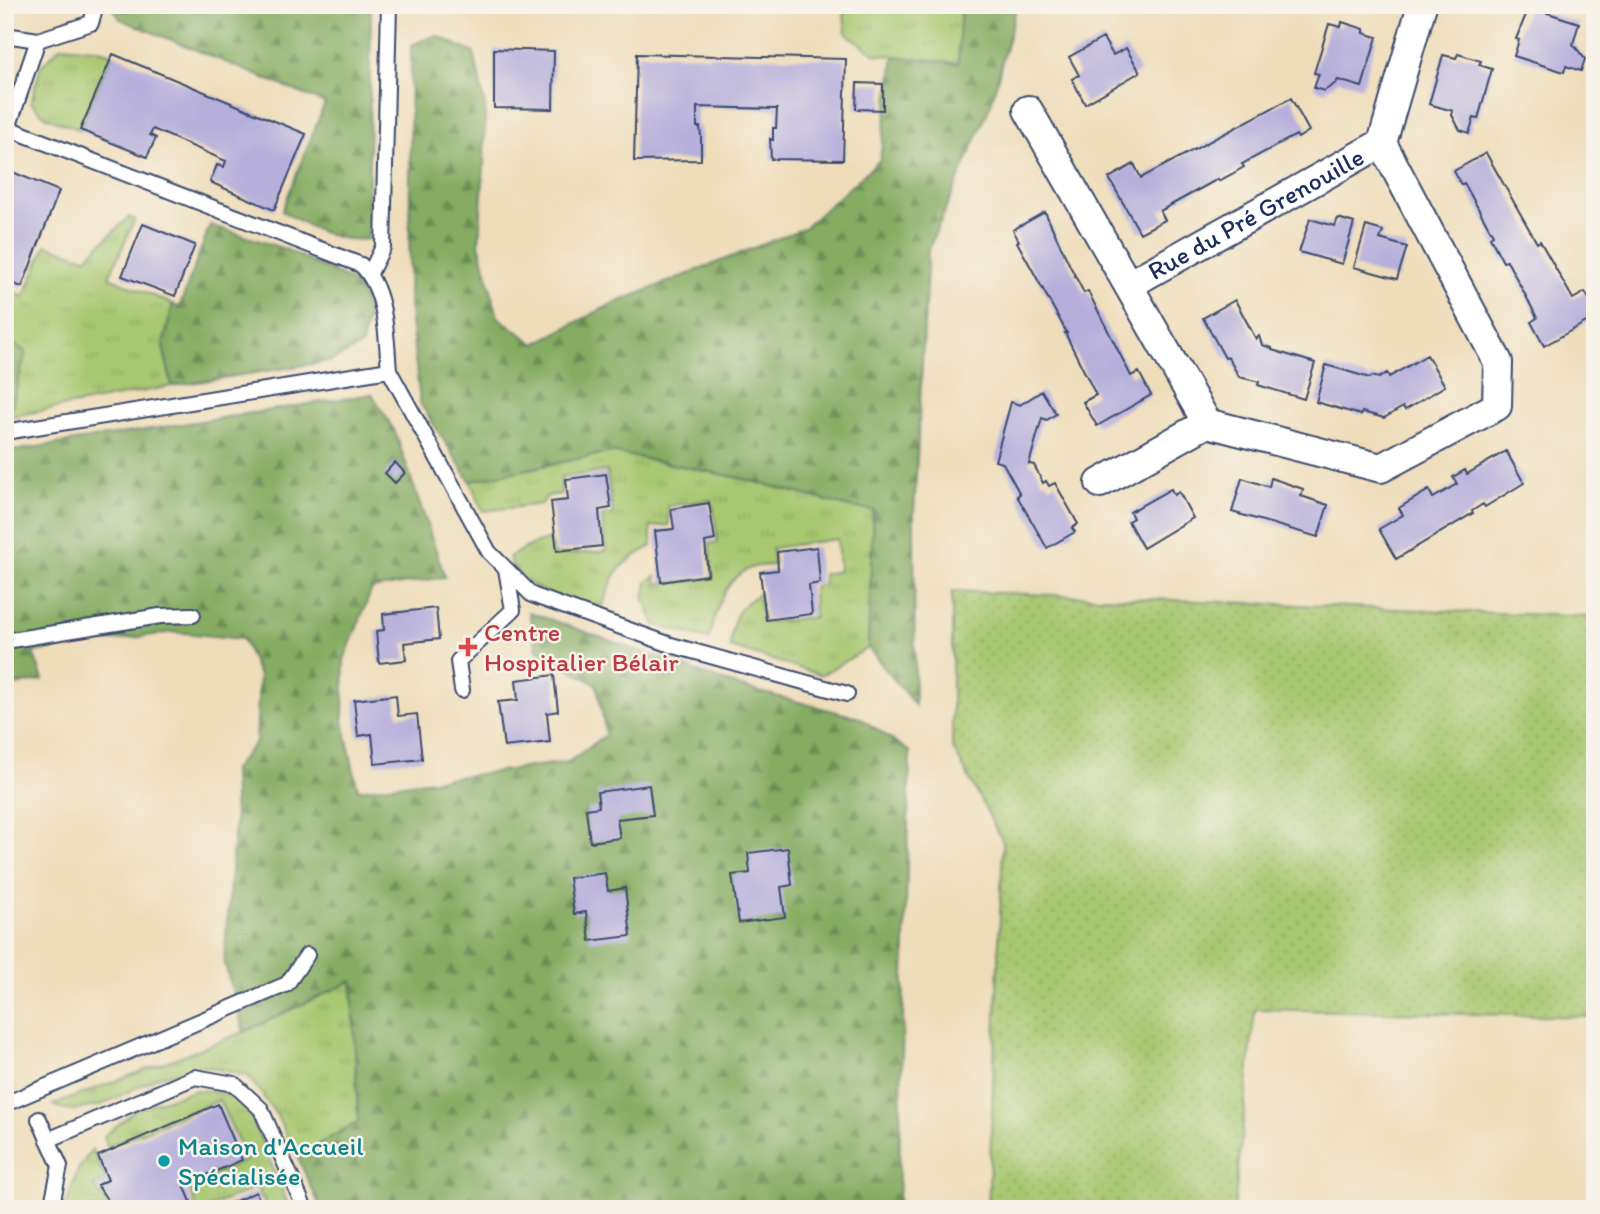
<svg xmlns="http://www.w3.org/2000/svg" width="1600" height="1214" viewBox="0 0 1600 1214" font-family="Itim,sans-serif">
<defs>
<pattern id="grass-tufts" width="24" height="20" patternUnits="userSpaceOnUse" patternTransform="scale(1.75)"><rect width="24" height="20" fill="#a7c76f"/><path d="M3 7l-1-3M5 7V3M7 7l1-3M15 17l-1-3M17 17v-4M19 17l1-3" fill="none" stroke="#8fab63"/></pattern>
<pattern id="forest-firs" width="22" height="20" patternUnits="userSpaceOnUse" patternTransform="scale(1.75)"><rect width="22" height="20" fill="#85ac62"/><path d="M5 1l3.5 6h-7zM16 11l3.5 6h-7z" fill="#6c8c54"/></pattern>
<pattern id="park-dots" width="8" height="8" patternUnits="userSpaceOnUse" patternTransform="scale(1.75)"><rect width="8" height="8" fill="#a7c76f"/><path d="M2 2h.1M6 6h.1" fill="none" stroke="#8fab63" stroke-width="1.8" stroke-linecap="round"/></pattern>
</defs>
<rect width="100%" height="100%" fill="#f7f3e8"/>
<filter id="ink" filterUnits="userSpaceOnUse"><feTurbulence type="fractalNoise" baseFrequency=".0143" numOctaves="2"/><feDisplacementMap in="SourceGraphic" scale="14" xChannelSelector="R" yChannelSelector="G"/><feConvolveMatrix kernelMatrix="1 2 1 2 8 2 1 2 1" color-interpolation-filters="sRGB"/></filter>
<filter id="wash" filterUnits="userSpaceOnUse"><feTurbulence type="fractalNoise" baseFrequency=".00686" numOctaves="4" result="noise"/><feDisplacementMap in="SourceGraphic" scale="28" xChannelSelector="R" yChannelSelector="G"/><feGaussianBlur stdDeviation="1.57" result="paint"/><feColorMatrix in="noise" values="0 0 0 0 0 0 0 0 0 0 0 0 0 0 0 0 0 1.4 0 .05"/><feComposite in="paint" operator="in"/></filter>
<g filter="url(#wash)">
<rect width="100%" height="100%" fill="#efddba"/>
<path fill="url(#grass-tufts)" stroke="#617b66" stroke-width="2" d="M843,5H961L958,63L875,54L846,33Z
M61,46L95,49L113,54L80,130L46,117L31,103L41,66Z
M129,217L135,219L109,277L173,304L163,346L172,386L9,417L26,352L5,338V288L24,297L46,245L86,258Z
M611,452L745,479L850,507L873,510L868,648L821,675L730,647C733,620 734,608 759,594L763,623L814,617L813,587L824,584L823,574L839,571L837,539L772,548L774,565C767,566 757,565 751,568C723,578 715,614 709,639L655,625L644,598L647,582L656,576L657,584L713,578L709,544L718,542L712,500L668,506L669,525L650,527L652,546C614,566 614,573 601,612C571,602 519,590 509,557L531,545L550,539L554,555L606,551L602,516L613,514L607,471L561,477L562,494L547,496L542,504L483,511L470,481Z
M352,980L359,1122L297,1156L276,1114L248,1076L204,1066L160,1076L101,1105L69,1111L53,1105L244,1032Z
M196,1090L224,1092L248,1109L290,1209H267L257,1187L206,1209H197L187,1185L247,1160L219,1100L107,1147L104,1136L138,1108Z
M92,1149L106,1179L94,1186L111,1209H65L77,1172Z"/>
<path fill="url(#forest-firs)" stroke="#506e60" stroke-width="2" d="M111,5H371L368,239C336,243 309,227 282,211L325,103L120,19Z
M961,5H1017L991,104L928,250L914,514L915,705L868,648L873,510L850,507L745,479L611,452L470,481L420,403L409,303L411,45L436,35L474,53L485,107L484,162L479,244L498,317L535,344L610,305L804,228L880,160L894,56L958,63Z
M210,225L285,249L358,284L368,312L362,345L331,361L172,386L163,346L173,304L179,308Z
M5,338L26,352L9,417L5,418Z
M372,394L395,432L445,577L372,589L344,660L343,721L358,790L568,762L606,735L597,685L537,649L529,612L741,687L860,718L910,752L898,1209H321L297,1156L358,1122L352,981L244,1032L224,961L235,821L233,770L256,742L259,676L243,639L174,632L33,652L43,680L5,687V452Z"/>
<path fill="url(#park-dots)" stroke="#617b66" stroke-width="2" d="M952,591L1595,617V1017L1255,1009L1234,1209H988L1003,842L952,746Z"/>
<g id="blocks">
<path fill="#b6afdb" d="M1529,7L1579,23L1573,44L1585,59L1581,71L1566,66L1564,72L1514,56L1519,40L1516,39Z
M1342,22L1364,29V33L1377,37L1362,87L1338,80L1336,83L1324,91L1314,88L1319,74L1314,73L1329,24L1341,27Z
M1103,38L1113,55L1126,48L1140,72L1085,104L1072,79L1079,75L1069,57Z
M494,49L554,51L553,109L494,108Z
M113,54L306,134L274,210L210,182L217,165L224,167L226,161L153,129L150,135L156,138L147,157L80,130Z
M637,54L846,59L843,160L771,159L770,139L773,140V128H776L777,109L697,107V127H700L701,137V160L634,161Z
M1458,54L1481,61L1479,65L1492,69L1478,119L1474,118L1469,133L1460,130L1452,115L1453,111L1429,104L1443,55L1456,58Z
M857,83L883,84V110L856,109Z
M1291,98L1309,131L1298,138L1296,135L1242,164L1244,167L1232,174L1219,181L1218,179L1160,211L1165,220L1140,233L1109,178L1134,164L1141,178Z
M1486,153L1537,243L1540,241L1573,299L1585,292L1595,308V317L1544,346L1531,322L1537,318L1528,300L1507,261L1503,262L1490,237L1493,235L1464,183L1461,185L1454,171Z
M5,169L59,191L22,287L5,281Z
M1045,212L1070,266L1084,293L1088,291L1131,376L1139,372L1151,395L1097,426L1083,402L1096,395L1065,333H1067L1017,242L1019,241L1013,230Z
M1338,218L1354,223L1342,264L1299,252L1310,219L1335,226Z
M143,224L195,245L175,296L122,276Z
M1366,226L1383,231L1380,239L1407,247L1397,279L1354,267Z
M1235,300L1256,339L1259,336L1262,345L1272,348V350L1315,363L1304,399L1258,385L1259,382L1239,377L1228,357L1225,358L1203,318Z
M1427,355L1445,386L1405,410L1403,407L1384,418L1362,412L1361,415L1316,402L1326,365L1370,378L1372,376L1379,378L1387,373L1389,377Z
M1042,391L1056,414L1047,420L1042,418L1029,464L1034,465L1043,483L1046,481L1049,486L1055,483L1078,524L1072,528L1075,532L1047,548L1017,496L1020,494L1003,463L995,461L1011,402L1020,405Z
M1506,451L1524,483L1485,507L1483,504L1472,511L1473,513L1396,559L1379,529L1403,515L1399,508L1429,490L1433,498L1457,484L1453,477L1465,470L1467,474Z
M395,462L405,473L395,483L385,473Z
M606,474L611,508L599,510L602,546L557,551L551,502L568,500L566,479Z
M1242,478L1269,487L1271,478L1303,489L1301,496L1328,505L1318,537L1232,512Z
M1171,489L1174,495L1179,492L1193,518L1143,548L1128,521L1133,518L1130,512Z
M709,503L715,540L705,542L708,575L661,582L655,531L674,529L671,509Z
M817,547L820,583L809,585L812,614L766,620L760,572L778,570L777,552Z
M436,608L439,639L404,643L406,660L379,663L376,631L384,630L383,614Z
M554,675L558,711L547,713L550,742L504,747L498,702L518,700L516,680Z
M396,695L398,716L417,714L422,759L375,764L372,734L358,736L354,700Z
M649,785L653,815L617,819L620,838L590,842L586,809L599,807L597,792Z
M788,848L792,885L781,887L785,917L739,923L732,875L750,873L748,853Z
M605,873L608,891L625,888L631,936L590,941L586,912L574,914L569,878Z
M218,1104L242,1160L184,1185L194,1209H114L97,1185L108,1180L98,1156Z
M256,1192L263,1209H218Z"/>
</g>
</g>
<g filter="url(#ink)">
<use href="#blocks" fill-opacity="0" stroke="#3b496c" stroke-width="2"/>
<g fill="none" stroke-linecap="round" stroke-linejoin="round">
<g stroke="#3b496c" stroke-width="18">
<path id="service" d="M5,35L38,40L8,128
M38,40L91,23L96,5
M5,127L361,265C387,290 386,337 389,370
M370,273L383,247L389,5
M5,432L389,370L489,552L532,595L671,645L847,694
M5,641L160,616L193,615
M462,690L458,661L513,610L506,569
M5,1104L287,984L307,955
M39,1119L60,1166L51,1209
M48,1140L195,1077L234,1084L261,1109L305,1209"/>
</g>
<g stroke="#3b496c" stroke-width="32">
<g id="minor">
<path d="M1028,110L1207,423L1381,468L1497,406L1498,362L1382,143L1422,5"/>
<path id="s1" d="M1130,284L1382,143"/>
<path d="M1100,483L1207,423"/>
</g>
</g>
<use href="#service" stroke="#fff" stroke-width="14"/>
<use href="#minor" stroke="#fff" stroke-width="28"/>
</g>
</g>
<path fill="#e0444e" stroke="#f7f3e8" stroke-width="2.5" d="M464.5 636.5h7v7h7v7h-7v7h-7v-7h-7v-7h7z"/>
<circle fill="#0f9aa8" stroke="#f7f3e8" stroke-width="2.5" cx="164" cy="1161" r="7"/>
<g text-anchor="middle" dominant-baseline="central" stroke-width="5" stroke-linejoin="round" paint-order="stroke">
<g font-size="26" fill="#1b2f5e" stroke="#f7f3e8">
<text stroke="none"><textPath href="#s1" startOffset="144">Rue du Pré Grenouille</textPath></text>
</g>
<g font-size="26" fill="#be3a42" stroke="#f7f3e8" text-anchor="start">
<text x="484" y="632">Centre<tspan x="484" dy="30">Hospitalier Bélair</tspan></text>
</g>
<g font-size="26" fill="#0d838f" stroke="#f7f3e8" text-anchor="start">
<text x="178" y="1146">Maison d'Accueil<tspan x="178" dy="30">Spécialisée</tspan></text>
</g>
</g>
<rect width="1600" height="1214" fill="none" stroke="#f7f3e8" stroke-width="28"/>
</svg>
